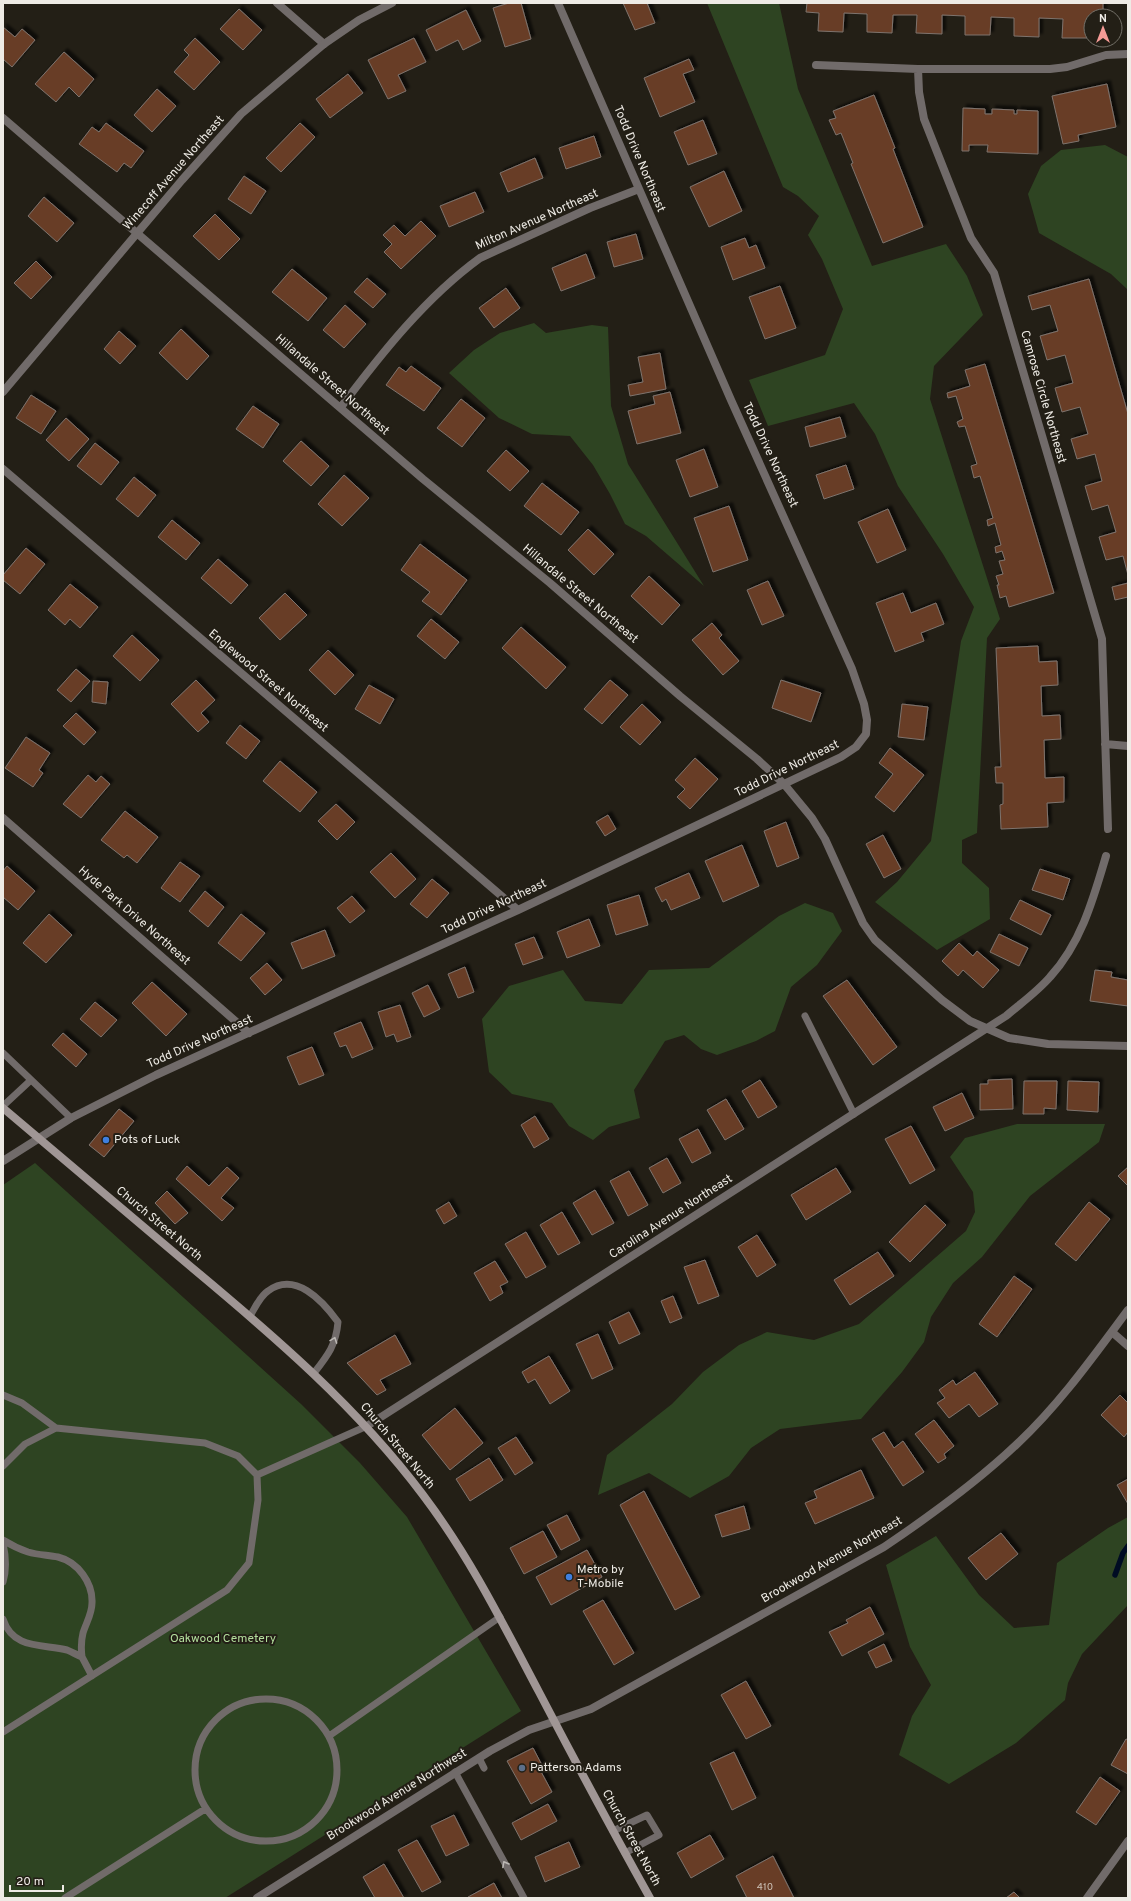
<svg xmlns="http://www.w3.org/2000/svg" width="1131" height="1901" viewBox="0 0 1131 1901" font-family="Overpass,sans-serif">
<defs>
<filter id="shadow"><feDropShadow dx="3.5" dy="-3.5" stdDeviation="1" flood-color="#0009"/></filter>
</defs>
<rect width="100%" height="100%" fill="#231f16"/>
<path fill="#2e4422" d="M707,3H779L798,89L872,266L946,244L967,276L983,315L934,366L930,399L1000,619L987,638L977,833L962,840V863L989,888L990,919L937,950L875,902L897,882L931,841L961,641L974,607L943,554L898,486L875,434L854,403L768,426L749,380L825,355L843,309L822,259L808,235L819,216L798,196L783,187Z
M1105,145L1128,157V290L1111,274L1039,233L1028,194L1041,166L1061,150Z
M534,323L546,333L592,325L608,327L611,406L628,464L704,586L646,536L625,524L610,494L593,465L570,436L532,434L499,418L449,373L474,350L500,333Z
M805,903L833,913L842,931L817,965L791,987L775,1031L756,1041L717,1055L701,1049L684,1035L665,1041L634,1090L640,1118L609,1127L593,1140L569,1126L552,1103L512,1094L489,1072L482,1019L509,986L563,970L585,1001L622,1004L649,970L709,968L779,916Z
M1017,1124H1105L1099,1142L1030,1196L982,1257L953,1283L931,1317L924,1342L902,1372L861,1419L780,1429L751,1448L729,1476L690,1498L649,1473L598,1495L607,1455L672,1404L703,1372L739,1345L767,1332L814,1340L859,1324L966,1231L975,1212L973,1192L950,1157L965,1138Z
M35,1163L301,1404L360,1463L407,1517L521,1711L225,1898H3V1185Z
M1128,1517V1605L1082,1654L1068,1683L1065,1700L1016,1743L949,1784L899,1755L912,1716L931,1685L910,1647L886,1565L936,1536L979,1595L1014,1628L1049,1625L1057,1563L1108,1528Z"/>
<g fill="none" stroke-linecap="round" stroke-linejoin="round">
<path stroke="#000c23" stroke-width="5.5" d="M1115,1575L1123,1553L1128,1546"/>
</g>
<path fill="#683e27" stroke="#7e736d" filter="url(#shadow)" d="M509,3H521L531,39L505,47L493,8Z
M623,3H647L655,23L635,30Z
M807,3H1103V16H1091V20H1088L1087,38H1062L1063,19L1039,18V37L1014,36V18L991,17L990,35H965V16L942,15V34L916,33L917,15H893L892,33L867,32V14L844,13L843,32L818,31L819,13L806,12Z
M239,9L262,30L243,50L220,29Z
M466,10L481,41L463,50L458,40L436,51L426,30Z
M3,27L15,37L22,29L35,40L12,67L3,59Z
M195,38L220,62L194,90L174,72L189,55L184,50Z
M414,38L426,62L398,75L406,91L388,99L368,60Z
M64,52L94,79L79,97L69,87L56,102L35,84Z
M689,59L694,70L683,74L695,102L660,117L644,78Z
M348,74L363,93L330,118L316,99Z
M1107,84L1116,127L1078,135L1079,141L1063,144L1052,96Z
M157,89L176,106L152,132L134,115Z
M874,95L895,148L893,149L923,227L883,243L851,164L853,163L841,133L836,135L829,120L836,118L833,111Z
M963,108L985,109V114H992V109L1014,110V114H1017V110L1038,111V154L987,152L988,145H969V151H962Z
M703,120L717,154L688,165L674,132Z
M106,123L144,151L131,168L124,163L117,172L79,144L92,127L99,132Z
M300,123L315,137L281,172L266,158Z
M594,136L601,157L566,169L559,148Z
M535,158L543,178L508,192L500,173Z
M724,171L742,211L709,227L690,187Z
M244,176L266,191L251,214L228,199Z
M475,192L484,212L449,227L440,206Z
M44,197L74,223L57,242L28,216Z
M215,214L240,239L219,260L193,236Z
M421,221L436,236L401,269L384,252L392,244L383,235L394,225L405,236Z
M636,234L643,259L614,267L607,242Z
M745,238L749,248L756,245L765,268L733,280L721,247Z
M586,254L595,278L561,291L552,268Z
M36,261L52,277L31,299L14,283Z
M292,269L327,298L308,321L272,292Z
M367,278L386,294L373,308L354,292Z
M1089,279L1128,414V575L1123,556L1106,560L1099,537L1116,532L1108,505L1092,510L1085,486L1102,481L1095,454L1077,459L1071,439L1088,434L1080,407L1062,412L1055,388L1073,383L1065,355L1047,360L1040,336L1058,331L1050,305L1032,310L1028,296Z
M780,286L796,328L765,339L749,297Z
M506,288L520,308L494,328L479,308Z
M345,305L366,324L344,348L323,330Z
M181,329L209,356L187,380L159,353Z
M119,331L136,346L120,364L104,349Z
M660,353L666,389L630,396L628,385L643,382L638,357Z
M985,364L1054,593L1009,607L1006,596L1000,598L997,585H999L996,576L1003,574L999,561L1005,560L1002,551L996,553L995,547L1001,545L995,523L988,526L987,520L993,518L980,476L974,478L971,466L977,464L965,426L959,427L957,422L963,419L956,396L948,398L947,393L970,386L965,370Z
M411,366L441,388L424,411L386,385L399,367L406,372Z
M670,392L681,433L637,444L628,411L655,404L653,396Z
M31,395L56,411L41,434L16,418Z
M461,399L485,418L462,447L437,428Z
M253,406L279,424L263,448L236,429Z
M840,417L846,437L810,447L805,427Z
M66,418L89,439L69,461L46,440Z
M301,441L329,466L311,486L283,461Z
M95,443L119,462L101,485L77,466Z
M704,449L718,487L690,497L676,460Z
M506,450L529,471L510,491L487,471Z
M846,465L854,489L824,499L816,475Z
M344,475L369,498L342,526L318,504Z
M134,477L156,495L138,517L116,499Z
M542,483L579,512L561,535L524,506Z
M729,506L748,560L713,572L694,518Z
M888,509L906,550L877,563L858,522Z
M172,520L200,543L186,560L158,537Z
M588,529L614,554L594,575L568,550Z
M420,544L467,580L441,615L422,601L430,592L401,570Z
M26,548L45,564L20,594L3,580V575Z
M218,559L248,585L231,604L201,578Z
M649,576L680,605L662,625L631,596Z
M768,581L784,616L762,625L747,590Z
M1128,583V597L1115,600L1112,587Z
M70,584L98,607L80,628L70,619L65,625L48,610Z
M285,593L307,615L280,640L259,618Z
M903,593L911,613L936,603L944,624L921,633L924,641L895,652L876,603Z
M431,619L459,642L445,659L417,636Z
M712,623L722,635L719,638L739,661L723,675L692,640Z
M521,627L566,667L546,689L502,648Z
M132,635L159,660L140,681L113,656Z
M1038,646L1039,662L1057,661L1058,685L1041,686L1042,716L1060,715L1061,739L1044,740L1045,778L1064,777V802L1047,803L1048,827L1001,829L1000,805L1003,804V783H996L995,767H1001L996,648Z
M328,650L354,675L335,695L309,670Z
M76,669L90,681L71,702L57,690Z
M196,680L215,700L201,713L209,722L198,732L171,704Z
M610,680L628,695L602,724L584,709Z
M781,680L821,693L811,722L772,708Z
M93,681L108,682L106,704L92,702Z
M369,685L394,699L380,724L355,709Z
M642,704L661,722L640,745L620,727Z
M902,704L928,707L924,740L898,737Z
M76,713L96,732L84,745L63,726Z
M240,725L260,741L246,759L226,743Z
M26,737L50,753L39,770L43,773L33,787L5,768Z
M890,748L924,775L894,812L875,797L893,774L879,763Z
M695,758L718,779L690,809L677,797L685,789L675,780Z
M280,761L317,792L300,812L263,781Z
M88,775L96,782L101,776L110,784L81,818L63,804Z
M336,804L355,822L337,840L318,821Z
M125,811L158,837L137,863L127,855L124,858L101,840Z
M608,815L616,829L605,836L596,822Z
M786,822L799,858L777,867L764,831Z
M883,835L901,869L884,878L866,844Z
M742,845L759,886L723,902L705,861Z
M391,853L416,879L395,898L370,872Z
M180,862L200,876L180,902L161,888Z
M7,866L35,891L18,910L3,897V871Z
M1040,869L1070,879L1063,900L1032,890Z
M689,873L700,898L671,910L666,899L662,902L655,888Z
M432,879L449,893L427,918L410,904Z
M205,891L224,907L208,927L189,911Z
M639,895L648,925L616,935L607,905Z
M352,896L365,911L350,923L337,908Z
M1020,900L1051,915L1041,935L1010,919Z
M49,914L72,935L46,963L23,943Z
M241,914L265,933L241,961L218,943Z
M589,919L600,946L567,958L557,932Z
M325,930L335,956L302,969L291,943Z
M999,934L1028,948L1019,966L990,952Z
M534,937L543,958L523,965L515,944Z
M959,943L973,956L977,951L999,970L983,988L963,970L958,976L942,961Z
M267,963L282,980L265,995L250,978Z
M465,967L474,992L458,998L448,974Z
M1095,970L1112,972L1111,977L1128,980V1006L1090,1001Z
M847,980L897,1047L873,1065L823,996Z
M152,982L187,1014L166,1036L132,1003Z
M428,985L440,1009L424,1017L412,993Z
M95,1002L117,1020L101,1037L80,1019Z
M400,1005L411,1037L397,1042L394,1034L386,1037L378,1012Z
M361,1022L373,1049L352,1058L346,1045L340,1047L334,1033Z
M63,1033L87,1054L76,1067L52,1045Z
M312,1047L324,1075L299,1085L287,1057Z
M1012,1079L1013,1109L980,1110V1084H988V1080Z
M760,1080L777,1107L758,1118L742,1091Z
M1024,1081H1057L1056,1109L1044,1108V1114H1023Z
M1068,1081L1099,1082L1098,1112L1067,1110Z
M962,1093L974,1118L945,1131L933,1107Z
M726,1099L744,1129L725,1140L707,1110Z
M119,1109L134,1121L104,1157L89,1145Z
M535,1116L549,1139L534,1148L521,1125Z
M911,1126L935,1170L910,1184L885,1139Z
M698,1129L711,1153L692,1163L679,1139Z
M667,1158L681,1183L663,1193L649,1168Z
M187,1166L209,1186L227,1167L239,1178L221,1198L234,1208L222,1221L176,1179Z
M1128,1167V1186L1118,1176Z
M836,1168L851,1192L806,1220L791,1195Z
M629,1171L648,1205L628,1216L610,1181Z
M595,1190L614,1223L592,1235L573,1203Z
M167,1191L188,1213L175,1224L155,1203Z
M449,1202L457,1216L444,1224L436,1210Z
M1089,1202L1110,1219L1076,1261L1055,1244Z
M925,1205L946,1225L910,1262L889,1242Z
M562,1212L580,1243L558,1255L540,1225Z
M526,1232L546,1267L526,1278L505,1244Z
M757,1235L776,1265L757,1277L738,1247Z
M878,1252L894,1276L850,1305L834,1280Z
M705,1260L719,1296L698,1304L684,1267Z
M495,1261L508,1282L500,1286L503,1293L490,1301L474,1273Z
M1014,1276L1032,1289L997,1337L979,1324Z
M673,1296L682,1318L670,1323L661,1301Z
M629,1312L640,1334L619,1344L609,1322Z
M598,1334L613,1369L592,1379L576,1344Z
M395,1335L411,1364L380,1380L386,1390L377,1395L347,1363Z
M549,1356L570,1391L550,1404L535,1379L528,1383L522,1372Z
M975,1372L998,1404L979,1417L969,1404L949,1418L937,1403L945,1398L939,1390L953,1380L956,1385Z
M1120,1395L1128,1403V1432L1124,1437L1101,1415Z
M455,1408L483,1443L450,1470L422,1435Z
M934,1420L954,1446L944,1454L946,1458L938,1463L915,1434Z
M884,1432L894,1448L903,1441L924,1472L903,1486L872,1439Z
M516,1437L533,1463L515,1475L498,1448Z
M489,1458L503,1480L470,1501L456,1479Z
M861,1470L874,1498L815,1524L805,1503L817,1498L814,1491Z
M1128,1479V1504L1117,1485Z
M644,1491L700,1597L675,1610L620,1505Z
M744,1506L750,1529L722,1537L715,1515Z
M567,1515L580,1540L561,1550L547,1525Z
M543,1531L557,1557L524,1574L510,1548Z
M1001,1533L1018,1554L986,1580L968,1558Z
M587,1550L602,1577L551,1605L536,1577Z
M603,1600L634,1653L614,1665L583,1611Z
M870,1607L884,1634L842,1656L829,1632L848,1623L846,1620Z
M884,1644L892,1661L876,1668L868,1652Z
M746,1681L771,1726L746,1739L721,1695Z
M1126,1739L1128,1740V1774L1111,1765Z
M533,1748L543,1767L539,1768L552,1792L531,1804L507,1761Z
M734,1752L756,1798L732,1810L710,1763Z
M1100,1777L1120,1791L1096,1825L1076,1812Z
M548,1804L557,1821L521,1840L512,1823Z
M454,1815L469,1845L446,1856L431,1826Z
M710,1835L724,1859L691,1878L677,1853Z
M417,1840L441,1882L422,1892L398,1850Z
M569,1842L580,1867L545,1882L535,1857Z
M773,1856L794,1898H747L736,1876Z
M384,1864L404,1898H375L363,1877Z
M494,1883L502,1898H468V1897Z
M1014,1892L1020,1898H1006Z"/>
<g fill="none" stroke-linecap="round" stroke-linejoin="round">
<path stroke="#716b6a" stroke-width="7" d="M805,1016L854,1114
M3,1053L71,1118
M3,1106L31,1080
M250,1316C255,1308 260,1296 268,1291C295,1271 322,1300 338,1322C336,1345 328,1355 314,1373
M3,1395L22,1403L56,1428L205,1443L238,1456L257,1475L258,1500L249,1563L227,1590L3,1732
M3,1466L25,1444L56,1428
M257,1475L367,1426
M3,1540C11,1545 19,1549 28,1552C38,1555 48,1555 58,1557C78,1562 93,1583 92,1603C92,1614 86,1623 83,1633C81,1641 81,1649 82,1657C77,1655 72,1652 67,1650C43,1644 13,1650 3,1619
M3,1543C6,1557 7,1569 3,1582
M82,1657L92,1676
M195 1770a71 71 0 1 1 142 0a71 71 0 1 1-142 0Z
M329,1736L500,1617
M479,1758L484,1768
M455,1772L524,1898
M613,1831L647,1815L659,1835L625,1853
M65,1898L205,1809"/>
<path stroke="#716b6a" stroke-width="8" d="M277,3L324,44
M816,65L918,69H1050L1067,67L1106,55L1128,54
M918,69L919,92L924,119L971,238L994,273L1102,639L1108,829
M3,118L423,479L550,583L680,696L757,759L784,784L812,818L825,839L863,923L875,940L942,1000L970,1021L1009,1038L1048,1044L1128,1046
M341,407C381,354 425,298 480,258L590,208L639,189
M3,469L518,910
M1105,744L1128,746
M3,818L249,1033
M3,1161L71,1118L156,1075L518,910L841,757L856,747L866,734L867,720L864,704L852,669L731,400L558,3
M1112,1332L1128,1346
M367,1426L1006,1016C1020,1004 1037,992 1050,977C1081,943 1093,900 1106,856
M257,1898L490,1751L529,1730L591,1709L884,1547C930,1516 976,1483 1016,1445C1059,1405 1093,1357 1128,1310
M1087,1898L1128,1841"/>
<path stroke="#716b6a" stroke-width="8" d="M3,392L182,180L241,114L324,44L359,20L392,3"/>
<path stroke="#a09695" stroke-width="8" d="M3,1108C65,1161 128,1213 190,1266C274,1336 357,1407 423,1495C470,1557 503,1624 539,1692C575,1761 612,1830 650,1898"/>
</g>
<defs><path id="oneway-chevron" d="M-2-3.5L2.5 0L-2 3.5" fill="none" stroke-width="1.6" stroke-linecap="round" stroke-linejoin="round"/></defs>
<g stroke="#bcb8b4">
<use href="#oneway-chevron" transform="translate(334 1340) rotate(-70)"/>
<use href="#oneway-chevron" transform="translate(505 1864) rotate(-119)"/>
</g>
<g fill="#3f7fe0" stroke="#231f16" stroke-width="1.5">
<circle cx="106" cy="1140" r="4"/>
<circle cx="569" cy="1577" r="4"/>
</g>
<circle fill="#5c6f8a" stroke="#231f16" stroke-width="1.5" cx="522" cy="1768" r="4"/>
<g text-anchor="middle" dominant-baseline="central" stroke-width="4" stroke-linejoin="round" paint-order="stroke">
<g font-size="10" fill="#ccc0b6">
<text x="765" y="1887">410</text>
</g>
<g font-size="12" fill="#eeebe5" stroke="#231f16">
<text transform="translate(639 159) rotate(67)">Todd Drive Northeast</text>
<text transform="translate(174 173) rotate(-49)">Winecoff Avenue Northeast</text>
<text transform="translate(537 220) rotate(-24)">Milton Avenue Northeast</text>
<text transform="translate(332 385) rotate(41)">Hillandale Street Northeast</text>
<text transform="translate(1043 397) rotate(74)">Camrose Circle Northeast</text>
<text transform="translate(770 455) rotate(65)">Todd Drive Northeast</text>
<text transform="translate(580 594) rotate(40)">Hillandale Street Northeast</text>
<text transform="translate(268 681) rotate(40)">Englewood Street Northeast</text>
<text transform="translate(787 769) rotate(-26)">Todd Drive Northeast</text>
<text transform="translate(494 907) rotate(-25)">Todd Drive Northeast</text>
<text transform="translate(134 916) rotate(41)">Hyde Park Drive Northeast</text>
<text transform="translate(200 1042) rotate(-24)">Todd Drive Northeast</text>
<text transform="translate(671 1217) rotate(-33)">Carolina Avenue Northeast</text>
<text transform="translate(159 1224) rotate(40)">Church Street North</text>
<text transform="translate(397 1446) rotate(50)">Church Street North</text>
<text transform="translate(832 1560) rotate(-30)">Brookwood Avenue Northeast</text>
<text transform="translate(397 1795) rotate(-32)">Brookwood Avenue Northwest</text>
<text transform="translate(631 1838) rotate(61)">Church Street North</text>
</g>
<g font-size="12" fill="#eeebe5" stroke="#231f16" text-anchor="start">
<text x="114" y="1140">Pots of Luck</text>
<text x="577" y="1570">Metro by<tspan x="577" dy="14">T-Mobile</tspan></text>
<text x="530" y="1768">Patterson Adams</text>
</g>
<g font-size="12" fill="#b3de9d" stroke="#231f16">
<text x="223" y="1639">Oakwood Cemetery</text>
</g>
</g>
<rect width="1131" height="1901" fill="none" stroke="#eeebe5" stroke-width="8"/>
<g transform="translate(1103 28)"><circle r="19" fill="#231f16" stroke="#747169"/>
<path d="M0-3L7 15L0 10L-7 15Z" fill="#f59b96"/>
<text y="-6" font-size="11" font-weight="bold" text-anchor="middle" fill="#eeebe5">N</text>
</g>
<path d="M10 1885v6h53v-6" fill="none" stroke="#eeebe5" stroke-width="2"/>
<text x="16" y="1885" font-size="12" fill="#eeebe5" stroke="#231f16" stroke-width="3" paint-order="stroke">20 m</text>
</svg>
